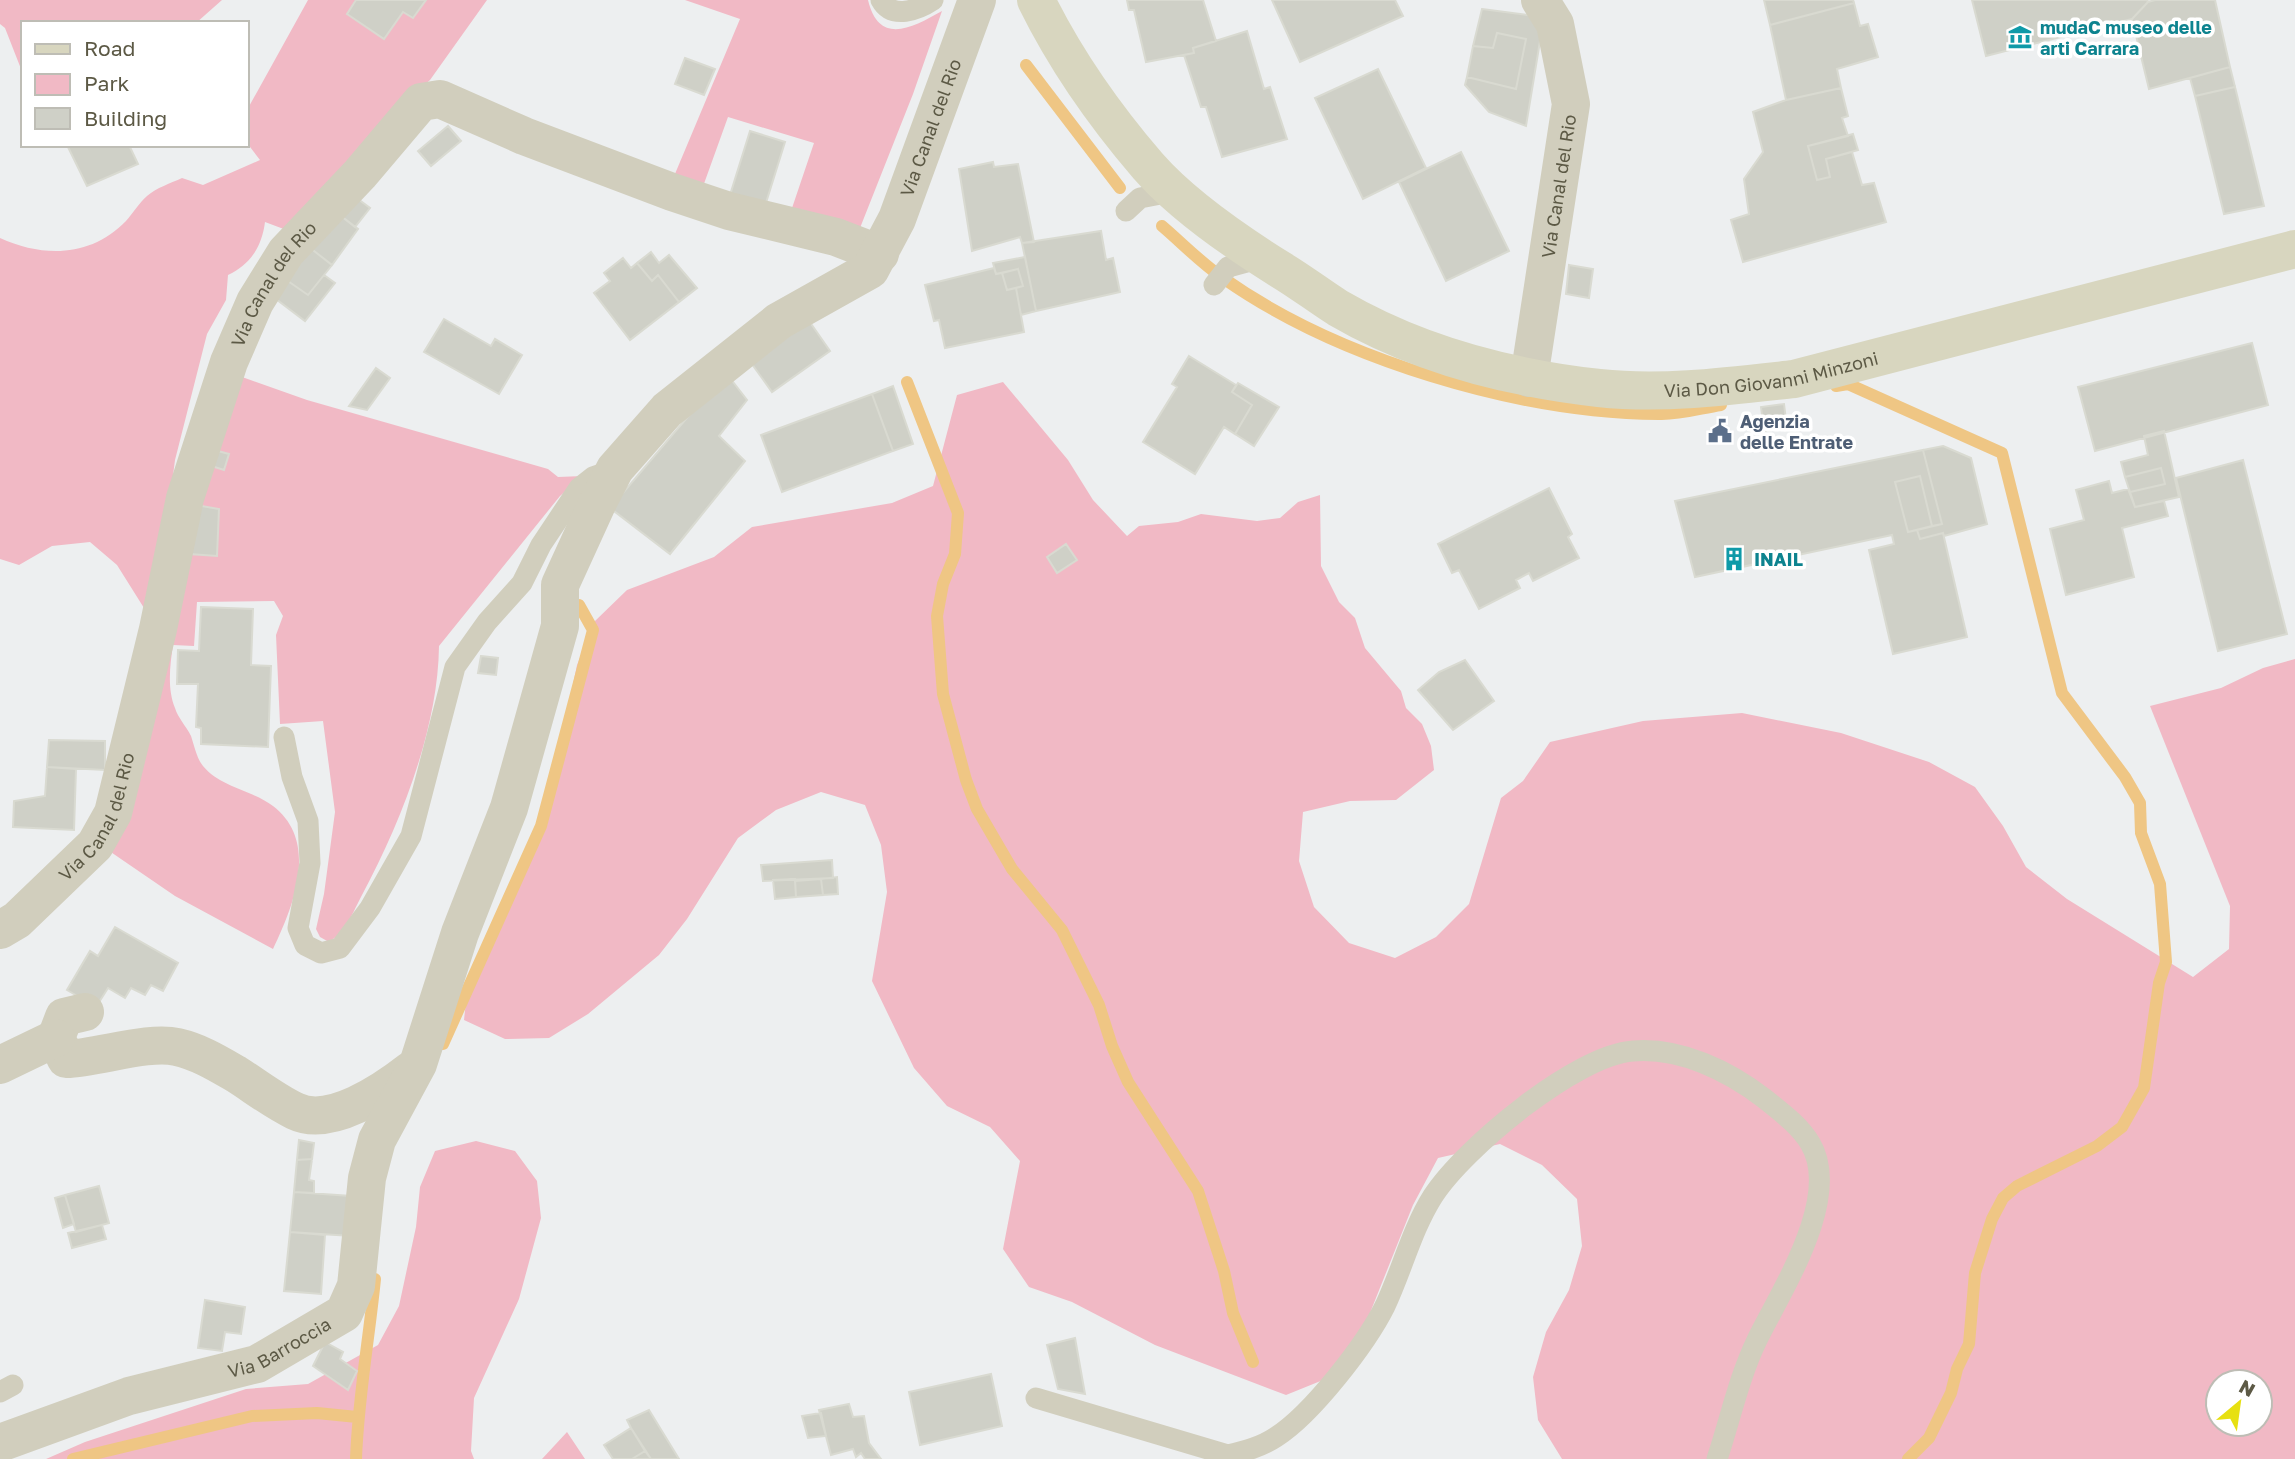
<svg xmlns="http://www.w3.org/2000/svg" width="2295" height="1459" viewBox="0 0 2295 1459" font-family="'Golos Text',sans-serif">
<rect width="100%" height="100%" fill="#edeff0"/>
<path fill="#f1b9c5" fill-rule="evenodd" d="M0,0H222L196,23H23V74L5,28L0,24Z
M308,0H487L430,80L390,116L289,231L265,222C262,246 251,264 228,275L226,300L207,334L175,460L158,591L144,608L117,565L90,542L52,546L19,565L0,559V238C44,258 91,257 126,221C133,213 139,203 147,196C156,188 171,183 182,178L203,185L260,160L247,143V110Z
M685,0H868C879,46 912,28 942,11L913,94L858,233L790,214L814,143L728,117L701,192L672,181L740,19Z
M231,373L307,400L548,469L558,477L583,476L560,496L439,646C438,729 401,822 362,895C353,912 346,932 329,942L320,937L316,929L324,894L335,812L323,721L280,724L276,635L283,616L274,601L197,602L194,646L173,645C170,665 167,689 175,708C178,718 186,726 191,736C194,745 197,759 203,766C220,787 252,790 273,806C320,842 293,907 273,949L175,896L102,846L189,554L217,555L219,510L191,504Z
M1003,382L1068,460L1093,500L1127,536L1139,526L1178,522L1201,514L1257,521L1280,518L1298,502L1320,495L1321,566L1339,602L1355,618L1365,648L1401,691L1406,708L1422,724L1431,746L1434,770L1396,800L1350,801L1303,812L1299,861L1314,907L1349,943L1395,958L1436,937L1469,904L1501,798L1523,781L1550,742L1643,721L1742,713L1841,733L1929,762L1975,787L2003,826L2026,867L2067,899L2193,977L2229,949L2230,906L2150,706L2221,688L2263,668L2295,659V1459H1562L1538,1420L1533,1377L1546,1332L1569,1290L1582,1246L1577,1199L1542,1165L1500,1144L1438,1158L1413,1205L1358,1343L1328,1378L1286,1395L1155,1345L1072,1302L1029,1287L1003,1249L1020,1161L990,1127L947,1106L914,1068L872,981L887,892L881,845L865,805L821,792L776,810L738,838L687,919L659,955L588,1014L549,1038L505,1039L464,1020L469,974L548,805L577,665L595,621L627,590L714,557L752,527L892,503L933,486L957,395ZM2218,1382H2260V1424H2218Z
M476,1141L515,1151L537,1181L541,1218L519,1299L474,1398L471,1451L474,1459H46L85,1442L246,1389L308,1384L378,1345L399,1306L416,1227L420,1187L435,1151Z
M567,1432L585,1459H542Z"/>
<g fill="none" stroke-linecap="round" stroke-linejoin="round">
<path stroke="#efc684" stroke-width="12" d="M1026,65L1120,188
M1162,226C1182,243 1201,263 1223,278C1338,359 1518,413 1659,414C1679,415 1701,408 1721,405
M907,382L958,513L955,554L943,584L937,616L943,694L966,780L977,809L1012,869L1062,930L1099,1005L1112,1046L1128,1082L1198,1191L1224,1271L1233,1313L1253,1362
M1836,386L1848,384L2002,453L2062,693L2125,777L2140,803L2141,833L2160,884L2166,962L2159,983L2144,1088L2122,1127L2097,1146L2017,1186L2003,1198L1992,1219L1975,1273L1969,1344L1957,1369L1951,1393L1929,1438L1908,1459
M443,1044L541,826L593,630L579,605
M73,1459L252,1416L317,1413L357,1417
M356,1459C358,1399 369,1339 375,1279"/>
</g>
<path fill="#cfd0c7" stroke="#d9dad1" stroke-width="2" d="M356,0H426L413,18L403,12L384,39L347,14Z
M1127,0H1203L1216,41L1193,48L1194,53L1146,62L1134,10H1129Z
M1272,0H1395L1403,16L1300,62Z
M1764,0H1853L1854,3L1770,25Z
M1972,0H2147L2148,2L2132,19L1986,56Z
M2155,0H2215L2230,67L2149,89L2132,19L2148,2Z
M1854,3L1860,26L1868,24L1878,57L1837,69L1841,88L1786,100L1770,25Z
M1482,9L1544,17L1526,126L1489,112L1465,85L1467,77L1516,89L1526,39L1497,33L1493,48L1473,46Z
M1247,31L1264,89L1270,87L1287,139L1222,157L1206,107H1201L1184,55L1194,53L1193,48Z
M1497,33L1526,39L1516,89L1467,77L1473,46L1493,48Z
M685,58L715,69L704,95L675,84Z
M2230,67L2235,87L2195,96L2190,78Z
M1378,69L1426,168L1363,199L1315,98Z
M2235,87L2264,206L2224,214L2195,96Z
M1841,88L1848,116L1842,118L1848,136L1808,146L1817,180L1830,177L1826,159L1852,152L1862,185L1874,183L1886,222L1743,262L1731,220L1749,214L1744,179L1763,152L1753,112L1786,100Z
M448,126L461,141L431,166L418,151Z
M750,131L785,142L765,206L730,195Z
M1853,134L1858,150L1826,159L1830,177L1817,180L1808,146Z
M67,145H129L138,164L87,186Z
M1461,152L1509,251L1446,281L1399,182Z
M993,162L994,167L1018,164L1034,242L1022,243L1020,237L972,251L959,169Z
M354,196L370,208L355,227L336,212Z
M336,212L358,229L332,265L309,247Z
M1101,231L1106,260L1113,258L1120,292L1036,311L1022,243Z
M309,247L332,265L308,295L285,279Z
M651,252L659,263L669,255L697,288L679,302L658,275L652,281L637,263Z
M1025,257L1036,311L1021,315L1016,288L1023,286L1018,269L996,274L993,263Z
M623,258L631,268L637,263L652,281L658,275L679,302L630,340L594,293L610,281L604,273Z
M1569,265L1593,269L1589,298L1566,294Z
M994,268L996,274L1002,273L1007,290L1016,288L1024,332L945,348L939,320L934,321L925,285Z
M1018,269L1023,286L1007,290L1002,273Z
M324,275L335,283L305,321L272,296L285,279L308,295Z
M807,318L830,351L772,392L749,360Z
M444,319L491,346L495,339L522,355L499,394L424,352Z
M2252,343L2268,405L2095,451L2078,387Z
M1189,356L1236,385L1232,392L1252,405L1235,434L1224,427L1195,474L1143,442L1177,387L1172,384Z
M376,368L390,378L367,410L349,406Z
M730,378L747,400L719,436L745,461L670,554L610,508L691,413Z
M1238,383L1279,407L1254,446L1235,434L1252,405L1232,392Z
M893,386L913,444L893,451L872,394Z
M872,394L893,451L782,492L761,435Z
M1784,404L1787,428L1764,431L1761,407Z
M2164,431L2179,497L2135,507L2130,492L2165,484L2161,468L2125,477L2121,462L2148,455L2144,436Z
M1943,446L1971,458L1987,524L1944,536L1943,533L1920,539L1917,530L1942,524L1923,450Z
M207,448L229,454L224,470L202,463Z
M1923,450L1942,524L1932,526L1920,476L1895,482L1908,532L1917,530L1920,539L1943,533L1967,637L1893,654L1869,550L1894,544L1892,535L1695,577L1675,501Z
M2243,460L2287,634L2218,651L2176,478Z
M2161,468L2165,484L2130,492L2125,477Z
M1920,476L1932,526L1908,532L1895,482Z
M2109,481L2112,493L2128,489L2135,507L2164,501L2168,516L2122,528L2134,577L2066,595L2050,529L2084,520L2076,490Z
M1549,488L1572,534L1568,537L1579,558L1533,581L1529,573L1516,580L1520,588L1479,609L1459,570L1452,573L1438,544Z
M196,505L219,509L217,556L189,554Z
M1066,544L1077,560L1057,573L1047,557Z
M201,607L253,609L251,665L271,666L268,747L201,744V728L196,727L198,684H177L178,650L199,651Z
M481,656L498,658L496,675L478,673Z
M1465,660L1494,701L1453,730L1418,690L1439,672Z
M49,740L105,741V770L47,767Z
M47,767L76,769L74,830L13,827L14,801L45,796Z
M832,860L833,878L763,881L761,865Z
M837,877L838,894L823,895L821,879Z
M795,879L796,897L775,899L773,880Z
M821,879L823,895L796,897L795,881Z
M115,927L178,963L163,991L151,985L145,995L131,988L125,998L108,988L96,1007L67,990L90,951L98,956Z
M299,1140L314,1143L312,1159L297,1160Z
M312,1159L309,1180L314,1181V1193L294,1192L297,1160Z
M99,1186L109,1223L76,1232L65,1195Z
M294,1192L351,1196V1236L290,1232Z
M65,1195L74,1224L63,1228L55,1198Z
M102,1225L106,1239L72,1248L68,1233Z
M290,1232L325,1235L321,1294L284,1291Z
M205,1300L245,1307L241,1334L225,1332L222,1351L198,1348Z
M1075,1338L1085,1394L1058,1389L1047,1345Z
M325,1342L343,1352L340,1359L357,1371L348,1390L313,1366Z
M991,1374L1002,1426L920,1445L909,1392Z
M849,1404L853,1417L864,1416L869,1443L881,1459H865L861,1453L856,1457L853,1449L831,1455L819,1410Z
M649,1410L679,1459H651L631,1428L627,1420Z
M821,1413L826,1436L808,1438L802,1416Z
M631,1428L645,1451L632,1459H613L604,1445Z
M645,1451L651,1459H632Z"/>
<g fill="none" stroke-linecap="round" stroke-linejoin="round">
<path stroke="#d1cebd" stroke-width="21" d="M881,0C892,20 918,10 933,0
M1126,211L1140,198L1176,191
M1214,285L1228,267L1261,258
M284,737L292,777L308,821L310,863L298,928L305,945L321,953L340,948L370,908L411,836L455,667L487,622L522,583L541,545L579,488L593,477L613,470
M0,1392L13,1385
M1036,1398L1228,1455C1245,1451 1261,1447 1276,1437C1312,1414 1366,1344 1385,1306C1402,1270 1412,1229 1433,1196C1464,1148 1576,1055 1633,1051C1680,1047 1729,1071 1765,1099C1781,1112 1799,1125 1810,1143C1843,1197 1781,1291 1757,1340C1739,1377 1730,1420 1717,1459"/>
<g stroke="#d1cebd" stroke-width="38">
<path id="s1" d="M1529,378L1571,104L1555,24L1540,0"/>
<path id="s2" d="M0,930L17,920L95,845L113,813L158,629L185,498L229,362L255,302L286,252L360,174L421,102L440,99L524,136L672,192L729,211L836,237L880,254"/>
<path d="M85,1012L64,1017L56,1038L66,1059C98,1058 149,1040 177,1047C199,1052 217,1063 236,1074C255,1086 274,1101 295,1111C330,1128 384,1091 411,1070"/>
<path d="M0,1065L56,1038"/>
<path id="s3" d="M0,1443L129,1396L257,1364L344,1313L356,1286L367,1178L377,1140L418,1064L460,933L509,808L560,626V585L597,504L615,469L667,410L779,321L870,270L897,219L977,0"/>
</g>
<path stroke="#d8d6bf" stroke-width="38" id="s4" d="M1036,0C1065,59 1105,116 1148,166C1183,206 1236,242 1281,270C1301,282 1319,296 1338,308C1417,354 1509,378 1599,388C1664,395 1731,386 1794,379L2295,249"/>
</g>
<defs>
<g id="museum-bare" transform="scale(1.89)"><path d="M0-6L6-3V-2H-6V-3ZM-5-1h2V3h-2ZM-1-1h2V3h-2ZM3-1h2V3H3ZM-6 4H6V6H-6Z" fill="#0f9aa8" stroke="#fff" stroke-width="2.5" paint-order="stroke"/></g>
<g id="civic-bare" transform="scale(1.89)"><path d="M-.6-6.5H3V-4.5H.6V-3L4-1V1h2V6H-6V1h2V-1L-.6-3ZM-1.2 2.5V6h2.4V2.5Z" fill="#5c6f8a" stroke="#fff" stroke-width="2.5" paint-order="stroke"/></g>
<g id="building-bare" transform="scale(1.89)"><path d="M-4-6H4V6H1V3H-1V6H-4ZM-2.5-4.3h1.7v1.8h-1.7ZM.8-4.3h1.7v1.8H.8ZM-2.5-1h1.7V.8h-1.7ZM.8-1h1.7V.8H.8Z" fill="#0f9aa8" stroke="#fff" stroke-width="2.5" paint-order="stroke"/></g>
</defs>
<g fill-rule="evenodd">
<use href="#museum-bare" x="2020" y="37"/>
<use href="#civic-bare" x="1720" y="431"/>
<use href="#building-bare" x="1734" y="559"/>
</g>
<g text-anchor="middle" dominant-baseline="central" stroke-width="7" stroke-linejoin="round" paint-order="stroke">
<g font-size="18" font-weight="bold" fill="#0d838f" stroke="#fff" text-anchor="start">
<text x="2040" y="27">mudaC museo delle<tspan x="2040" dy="21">arti Carrara</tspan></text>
<text x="1754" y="559">INAIL</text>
</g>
<g font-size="18" fill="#5c5945" stroke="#fff">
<text stroke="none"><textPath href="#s3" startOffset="1745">Via Canal del Rio</textPath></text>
<text stroke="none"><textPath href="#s1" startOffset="194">Via Canal del Rio</textPath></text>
<text stroke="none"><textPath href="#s2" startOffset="721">Via Canal del Rio</textPath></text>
<text stroke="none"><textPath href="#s4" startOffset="887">Via Don Giovanni Minzoni</textPath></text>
<text stroke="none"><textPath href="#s2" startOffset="154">Via Canal del Rio</textPath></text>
<text stroke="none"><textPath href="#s3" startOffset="296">Via Barroccia</textPath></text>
</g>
<g font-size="18" font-weight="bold" fill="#4e5e75" stroke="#fff" text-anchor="start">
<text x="1740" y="421">Agenzia<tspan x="1740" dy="21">delle Entrate</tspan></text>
</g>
</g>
<rect x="21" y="21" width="228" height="126" fill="#ffffff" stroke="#bebdb5" stroke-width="2"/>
<rect x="35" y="44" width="35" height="10" fill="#d8d6bf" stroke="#bebdb5" stroke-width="2"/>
<text x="84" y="56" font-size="21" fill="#5c5945">Road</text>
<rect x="35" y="74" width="35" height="21" fill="#f1b9c5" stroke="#bebdb5" stroke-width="2"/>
<text x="84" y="91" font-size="21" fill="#5c5945">Park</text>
<rect x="35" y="108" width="35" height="21" fill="#cfd0c7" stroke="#bebdb5" stroke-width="2"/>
<text x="84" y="126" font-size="21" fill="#5c5945">Building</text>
<g transform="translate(2239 1403) rotate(29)"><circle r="33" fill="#ffffff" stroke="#bebdb5" stroke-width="2"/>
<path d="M0-5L12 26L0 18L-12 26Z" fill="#e7e011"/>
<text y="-10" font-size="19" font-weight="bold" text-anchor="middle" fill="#5c5945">N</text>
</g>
</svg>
